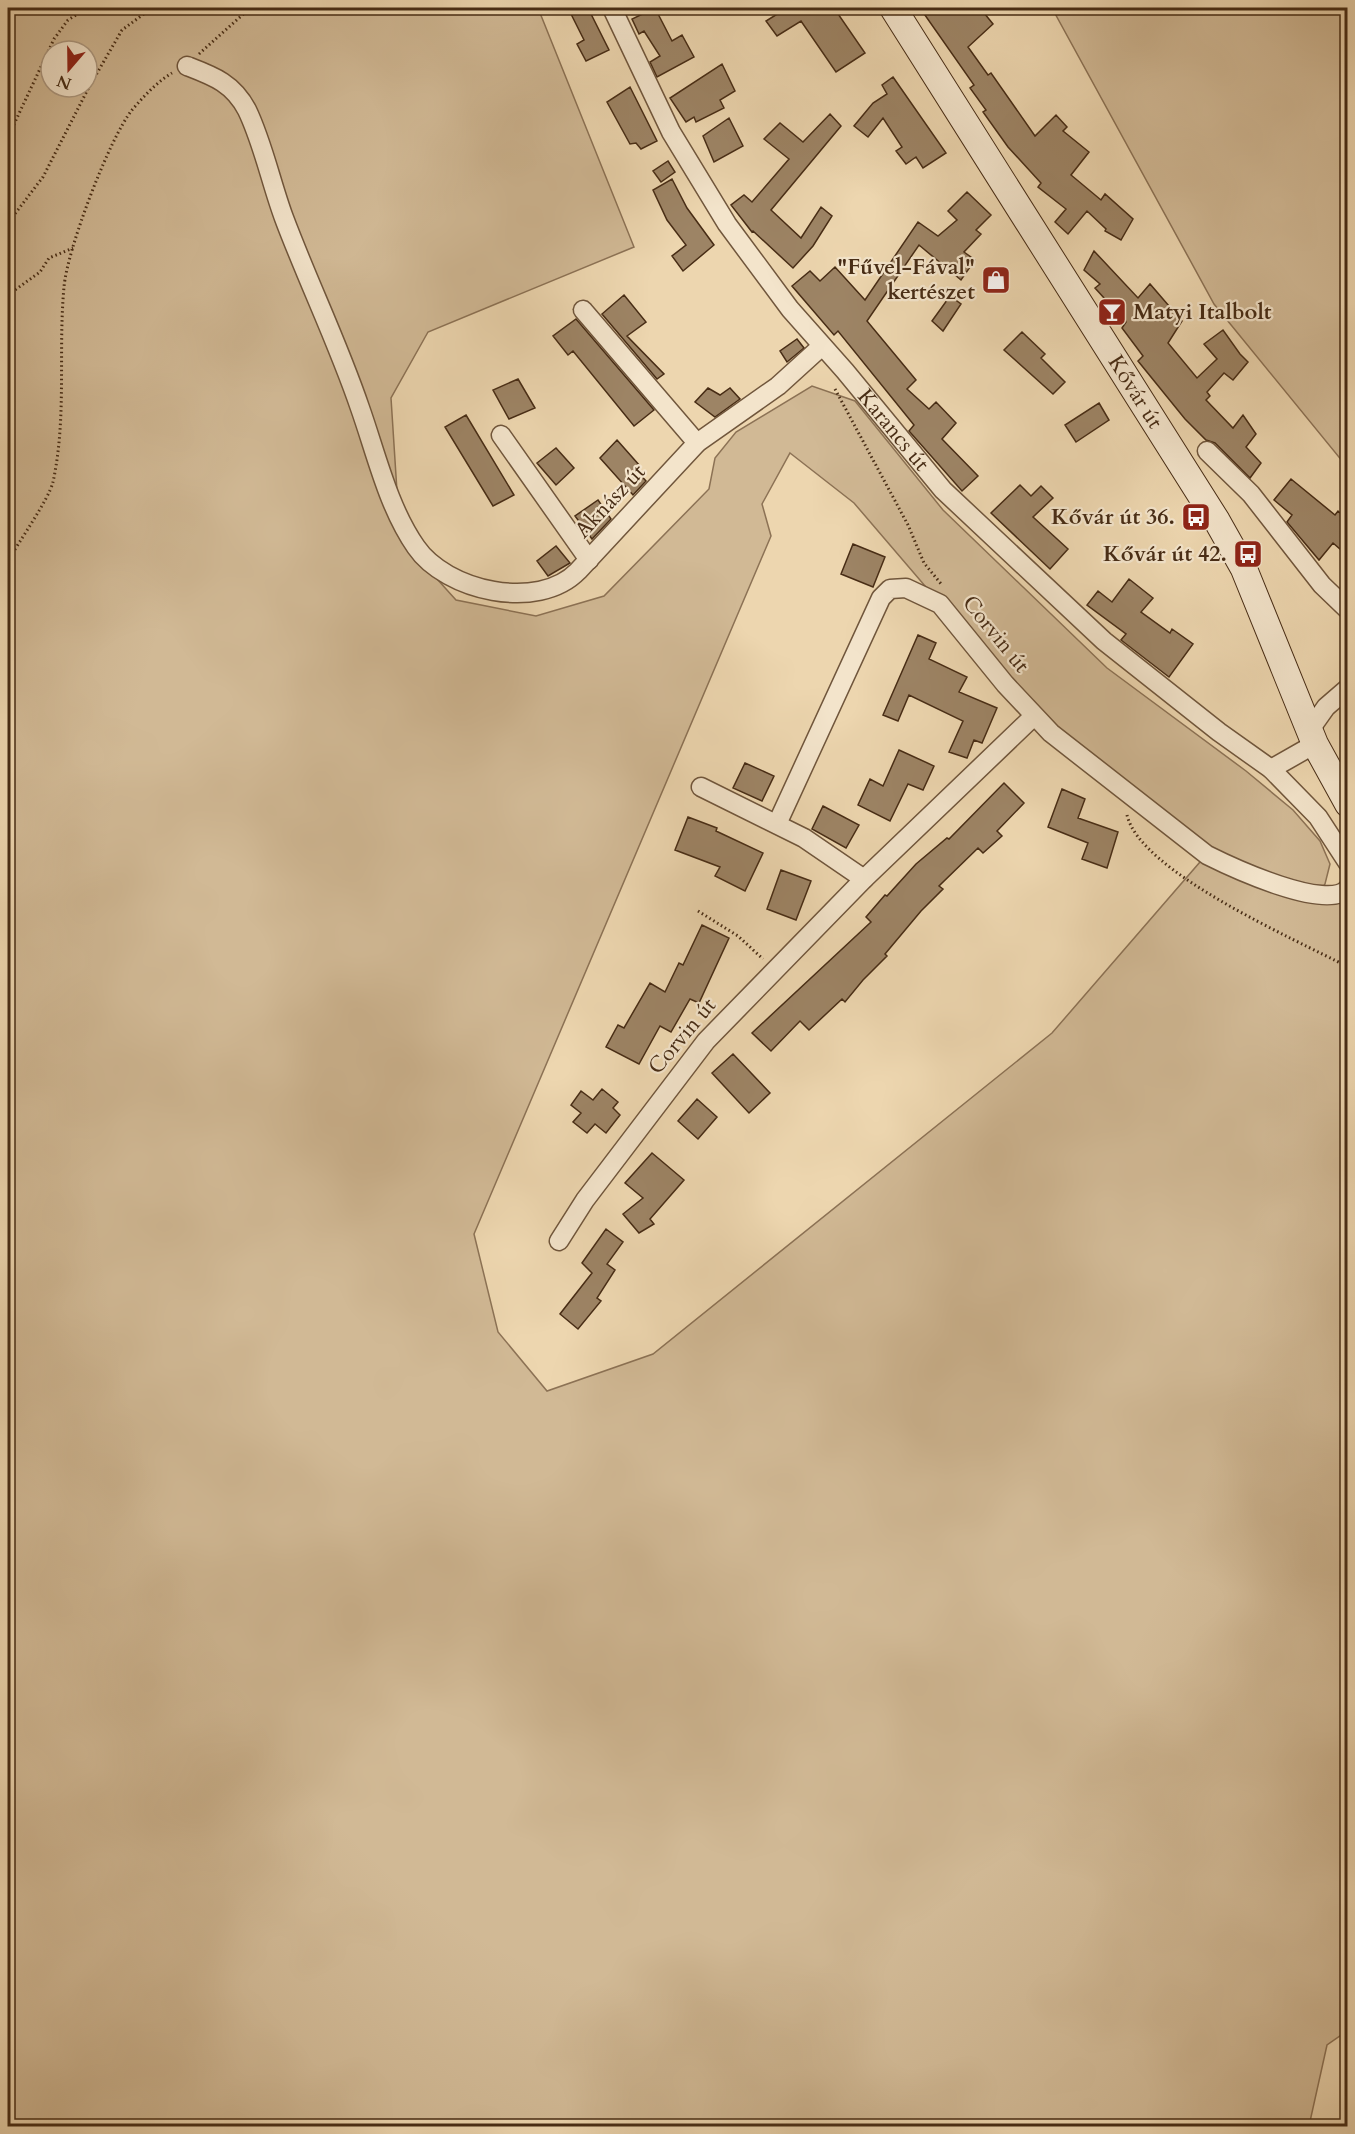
<svg xmlns="http://www.w3.org/2000/svg" width="1355" height="2134" viewBox="0 0 1355 2134" font-family="Cardo,serif">
<rect width="100%" height="100%" fill="#edd6af"/>
<filter id="stains"><feTurbulence type="fractalNoise" baseFrequency=".00333" numOctaves="4"/><feColorMatrix values="0 0 0 0 .2 0 0 0 0 .09 0 0 0 0 .02 0 0 0 .5 -.17"/></filter>
<radialGradient id="worn" r=".72"><stop offset=".6" stop-color="#630" stop-opacity="0"/><stop offset="1" stop-color="#630" stop-opacity=".3"/></radialGradient>
<path fill="#d1b995" stroke="#8c7255" stroke-width="1.5" fill-rule="evenodd" d="M8,8H538L634,247L428,332L391,398L400,538L456,600L536,616L604,596L709,489L715,458L736,432L812,386L855,401L943,510L1107,668L1246,771L1293,810L1320,841L1330,864L1325,884L1317,895L1347,893V2031L1327,2045L1309,2126H8ZM51,51H87V87H51ZM790,453L854,503L949,614L1082,760L1206,855L1052,1033L653,1354L547,1391L498,1332L474,1234L771,536L762,504Z
M1052,8H1347V467L1214,304Z"/>
<path fill="#9d8465" stroke="#472c15" stroke-width="1.5" d="M568,8H588L609,50L586,61L577,44L584,40Z
M655,8L672,41L682,35L694,57L657,77L650,62L660,56L644,31L639,34L632,19Z
M787,8H834L865,53L836,72L801,21L777,36L766,21Z
M920,8H980L993,24L968,47L988,75L991,73L1035,136L1056,115L1067,127L1063,131L1089,152L1071,175L1101,200L1105,194L1133,219L1121,240L1105,231L1106,229L1087,211L1068,234L1055,222L1066,209L1038,187L1041,183L1008,147L983,112L986,110L970,88L974,85Z
M722,64L735,91L720,100L724,108L696,122L694,117L686,122L670,98Z
M893,77L946,153L923,168L916,157L906,164L896,151L902,147L883,118L868,137L854,126L873,103L887,94L882,85Z
M630,87L657,141L641,149L636,143L630,144L607,102Z
M830,114L841,126L771,210L801,238L821,207L832,216L813,246L793,268L753,231L752,232L731,205L744,195L752,202L789,159L764,139L780,123L803,142Z
M729,118L743,146L714,162L703,136Z
M668,161L675,172L661,182L653,171Z
M672,179L687,208L714,245L683,271L672,256L686,245L667,220L653,190Z
M967,192L991,215L976,230L981,234L964,252L975,260L961,280L919,245L867,321L916,380L907,389L929,409L936,402L956,423L942,439L978,476L962,491L909,431L914,425L838,331L834,335L792,286L810,271L820,281L835,267L865,300L918,222L938,236L957,220L948,211Z
M1094,251L1138,298L1150,284L1182,321L1168,343L1197,378L1217,359L1204,344L1223,330L1240,354L1248,362L1233,380L1224,373L1207,392L1210,396L1206,400L1233,428L1243,415L1256,434L1246,447L1261,463L1250,478L1215,443L1206,440L1185,419L1138,361L1143,356L1122,328L1126,322L1095,288L1100,284L1084,270Z
M624,295L646,322L627,336L664,374L657,379L602,314Z
M950,296L961,304L943,331L932,321Z
M576,319L654,410L634,426L573,351L568,355L553,336Z
M1022,332L1045,354L1041,358L1065,382L1053,394L1004,350Z
M797,339L804,348L787,362L780,351Z
M518,379L535,408L509,419L493,390Z
M708,388L720,395L730,388L740,399L715,417L695,402Z
M1099,403L1109,420L1076,442L1065,425Z
M466,415L514,495L493,506L445,427Z
M617,440L640,466L636,470L646,481L633,495L600,458Z
M556,448L574,468L556,485L537,463Z
M1291,479L1335,515L1338,511L1347,519V555L1333,543L1319,560L1287,522L1292,515L1274,500Z
M1020,485L1031,496L1041,486L1053,498L1033,517L1068,549L1050,569L991,513Z
M598,500L611,519L592,539L575,516Z
M853,544L885,557L873,587L841,574Z
M556,546L570,563L548,576L537,561Z
M1129,579L1153,598L1141,612L1170,633L1172,629L1193,644L1169,677L1121,640L1126,634L1087,605L1098,591L1112,602Z
M918,635L936,643L929,659L967,677L959,692L997,708L982,743L974,740L967,758L949,752L963,721L909,695L898,721L883,715Z
M899,750L934,766L923,790L908,784L890,821L858,805L870,779L883,786Z
M745,763L774,776L762,801L733,788Z
M1004,783L1024,803L997,831L1002,836L983,853L978,848L939,886L943,889L921,911L885,954L887,956L863,980L845,1002L842,999L809,1030L800,1021L771,1051L752,1033L871,922L866,917L885,895L887,896L916,864L947,838L949,839Z
M1062,789L1085,799L1078,818L1118,832L1107,868L1082,859L1088,843L1048,827Z
M823,806L859,825L846,848L812,829Z
M688,817L717,828L716,831L763,853L745,891L715,876L720,867L675,850Z
M781,870L811,881L796,920L767,909Z
M702,925L729,938L699,1003L690,999L671,1032L660,1026L639,1064L606,1047L618,1025L624,1028L650,983L665,992L679,963L683,965Z
M733,1054L770,1093L749,1113L712,1073Z
M602,1089L618,1102L613,1108L620,1115L606,1133L595,1124L587,1133L573,1122L581,1113L571,1105L581,1091L593,1100Z
M697,1099L717,1117L698,1139L678,1121Z
M652,1153L684,1180L650,1219L654,1224L639,1233L623,1214L643,1198L625,1183Z
M606,1229L623,1242L607,1264L615,1270L597,1298L601,1301L578,1329L560,1314L592,1273L582,1263Z"/>
<g fill="none" stroke-linecap="round" stroke-linejoin="round">
<g stroke="#70563c" stroke-width="21">
<g id="street">
<path id="s1" d="M612,8L671,132L727,224L790,309L845,371L943,490L1104,641L1219,732L1271,769L1318,817L1348,863"/>
<path d="M187,66C213,76 233,83 247,110C263,143 271,183 284,218C308,282 338,343 360,408C376,453 388,507 416,547C446,591 538,612 578,571L697,443L778,386L822,346"/>
<path d="M583,310L697,443"/>
<path d="M501,435L589,560"/>
<path d="M1207,451L1251,494L1322,585L1348,610"/>
<path d="M1309,731L1326,707L1348,688"/>
<path d="M1271,769L1315,744"/>
<path d="M701,787L804,838L864,879"/>
<path d="M777,824L881,598L890,589L906,588L940,604L1005,684L1051,733L1207,855C1231,867 1329,913 1348,888"/>
<path d="M559,1241L585,1200L706,1041L864,879L1034,716"/>
</g>
</g>
<g stroke="#472c15" stroke-width="28">
<g id="secondary">
<path id="s2" d="M893,8L1217,521L1244,569L1315,744L1348,804"/>
</g>
</g>
<path stroke="#472c15" stroke-width="3" stroke-dasharray="1.5 3" stroke-linecap="butt" d="M199,54L250,8
M8,137L54,39L68,20L87,8
M8,219L14,215L43,177L89,87L122,30L152,8
M8,295L40,272L49,258L73,248
M835,389L908,525L924,563L942,585
M8,561C18,543 49,499 53,482C67,417 58,352 64,287C67,250 109,139 132,110C144,96 157,82 172,73
M1127,815C1140,872 1295,939 1348,967
M698,911L738,936L763,959"/>
<use href="#street" stroke="#f3e4cb" stroke-width="18"/>
<use href="#secondary" stroke="#f3e4cb" stroke-width="26"/>
</g>
<defs>
<g id="shop-square" transform="scale(1.5)"><rect x="-9" y="-9" width="18" height="18" rx="4" fill="#8f2418" stroke="#f3e4cb"/><path d="M-5-2.5h2.3a2.7 3.5 0 0 1 5.4 0H5L5.5 6h-11ZM-1.5-2.5h3a1.5 2.3 0 0 0-3 0Z" fill="#fff"/></g>
<g id="bar-square" transform="scale(1.5)"><rect x="-9" y="-9" width="18" height="18" rx="4" fill="#8f2418" stroke="#f3e4cb"/><path d="M-6-5H6L.8 .8V4.5H3.5V6h-7V4.5H-.8V.8Z" fill="#fff"/></g>
<g id="bus-square" transform="scale(1.5)"><rect x="-9" y="-9" width="18" height="18" rx="4" fill="#8f2418" stroke="#f3e4cb"/><path d="M-5-6H5V4H4V6H2V4H-2V6H-4V4H-5ZM-3.5-4V0h7V-4ZM-3.5 1.2v1.5H-2V1.2ZM2 1.2v1.5H3.5V1.2Z" fill="#fff"/></g>
</defs>
<g fill-rule="evenodd">
<use href="#shop-square" x="996" y="280"/>
<use href="#bar-square" x="1112" y="312"/>
<use href="#bus-square" x="1196" y="517"/>
<use href="#bus-square" x="1248" y="554"/>
</g>
<g text-anchor="middle" dominant-baseline="central" stroke-width="4.5" stroke-linejoin="round" paint-order="stroke">
<g font-size="22" font-weight="bold" fill="#472c15" stroke="#f3e4cb" text-anchor="end">
<text x="975" y="267">"Fűvel-Fával"<tspan x="975" dy="25">kertészet</tspan></text>
<text x="1133" y="312" text-anchor="start">Matyi Italbolt</text>
<text x="1175" y="517">Kővár út 36.</text>
<text x="1227" y="554">Kővár út 42.</text>
</g>
<g font-size="22" fill="#472c15" stroke="#f3e4cb">
<text stroke="none"><textPath href="#s2" startOffset="454">Kővár út</textPath></text>
<text stroke="none"><textPath href="#s1" startOffset="510">Karancs út</textPath></text>
<text transform="translate(610 501) rotate(-47)">Aknász út</text>
<text transform="translate(996 634) rotate(51)">Corvin út</text>
<text transform="translate(682 1036) rotate(-50)">Corvin út</text>
</g>
</g>
<rect width="1355" height="2134" fill="none" stroke="#edd6af" stroke-width="30"/>
<rect x="9" y="9" width="1337" height="2116" fill="none" stroke="#472c15" stroke-width="3"/>
<rect x="15" y="15" width="1325" height="2104" fill="none" stroke="#472c15" stroke-width="1.5"/>
<g transform="translate(69 69) rotate(200)"><circle r="28" fill="#f3e4cb" stroke="#ae9a82" stroke-width="1.5"/>
<path d="M0-4.5L10 22L0 15L-10 22Z" fill="#8f2418"/>
<text y="-9" font-size="16" font-weight="bold" text-anchor="middle" fill="#472c15">N</text>
</g>
<rect width="100%" height="100%" filter="url(#stains)"/>
<rect width="100%" height="100%" fill="url(#worn)"/>
</svg>
